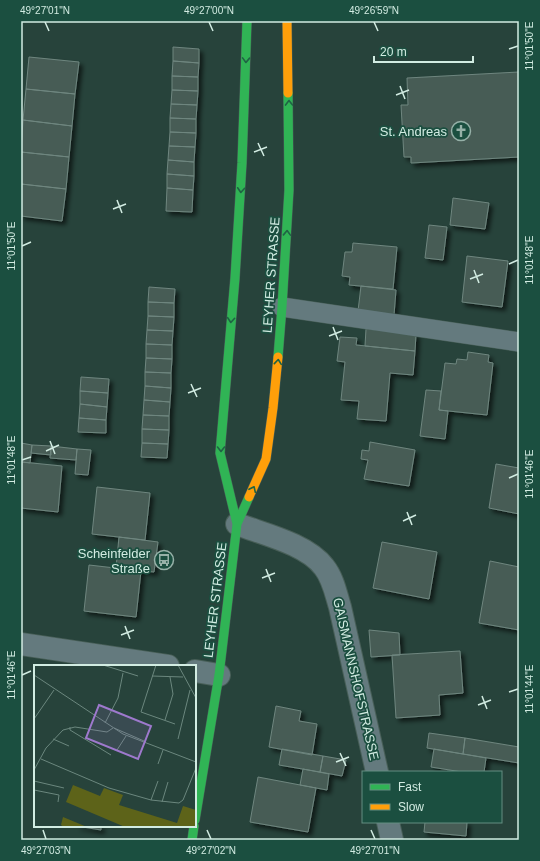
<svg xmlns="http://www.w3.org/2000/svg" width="540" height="861" viewBox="0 0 540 861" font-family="Arial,sans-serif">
<defs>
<filter id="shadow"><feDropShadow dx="3.5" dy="3.5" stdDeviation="2" flood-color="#0009"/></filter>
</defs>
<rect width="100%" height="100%" fill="#27433b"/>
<path fill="#465c55" stroke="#6f867f" filter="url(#shadow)" d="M173,47L199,49V63L173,61Z
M29,57L79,62L75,94L26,89Z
M173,61L199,63L198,77L172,76Z
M519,72V157L411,163V157H404L401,105H408L407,78Z
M172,76L198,77V91L172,90Z
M26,89L75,94L72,126L23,120Z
M172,90L198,91L197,105L171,104Z
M171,104L197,105L196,119L170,118Z
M170,118L196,119V133L170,132Z
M23,120L72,126L69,157L21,152Z
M170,132L196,133L195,147L169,146Z
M169,146L195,147L194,162L168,160Z
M21,152L69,157L66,189L21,184Z
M168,160L194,162V176L167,174Z
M167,174L194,176L193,190L167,188Z
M21,184L66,189L62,221L21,216Z
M167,188L193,190L192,212L166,211Z
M453,198L489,203L485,229L450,225Z
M429,225L447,227L443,260L425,258Z
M353,243L397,247L393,289L349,285L350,277L342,276L345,252H352Z
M467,256L508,261L502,307L462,302Z
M361,286L396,290L394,315L358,311Z
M149,287L175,289L174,303L148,302Z
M148,302L174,303V317L148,316Z
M148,316L174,317L173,331L147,330Z
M366,329L416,334L415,351L365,346Z
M147,330L173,331L172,345L146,344Z
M340,337L357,338L356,345L415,351L413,375L390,373L386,421L357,419L359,401L341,400L345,362L337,361Z
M146,344L172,345V359L146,358Z
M468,352L489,355L488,362L493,363L487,415L439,410L445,363L456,364L457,359L467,360Z
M146,358L172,359L171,373L145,372Z
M145,372L171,373V388L145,386Z
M81,377L109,379L108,393L80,391Z
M145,386L171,388L170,402L144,400Z
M426,390L441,391L439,410L448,411L445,439L420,436Z
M80,391L108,393L107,407L80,404Z
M144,400L170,402L169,416L143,415Z
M80,404L107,407L106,420L79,418Z
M143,415L169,416V430L142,429Z
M79,418L106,420V433L78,432Z
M142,429L169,430L168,444L142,443Z
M370,442L415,450L409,486L364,479L368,460L361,459L362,450L369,451Z
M21,443L32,445L30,463L22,462L21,469Z
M142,443L168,444L167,458L141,457Z
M32,445L51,446V455L31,453Z
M51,446L77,449L76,460L50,458Z
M77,449L91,450L88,475L75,474Z
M22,462L62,466L58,512L21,508Z
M496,464L519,468V514L489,508Z
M97,487L150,493L145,540L92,534Z
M119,537L158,542L154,572L116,568Z
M382,542L437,552L429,599L373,588Z
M490,561L519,567V630L479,623Z
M89,565L141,571L136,617L84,611Z
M369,630L399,633L400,655L371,657Z
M460,651L463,693L439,695L440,715L396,718L392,655Z
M276,706L301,711L299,721L317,724L312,755L269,747Z
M429,733L465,738L463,754L427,748Z
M465,738L519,747V763L463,754Z
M282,749L323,756L320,772L279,765Z
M434,749L486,758L484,772H462L431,767Z
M323,756L346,760L342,776L320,772Z
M303,769L329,774L327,790L300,785Z
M258,777L316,788L308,832L250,822Z
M425,822H467L466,836L424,832Z
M77,826H101V830Z"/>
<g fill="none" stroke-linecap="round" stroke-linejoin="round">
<g stroke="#485f58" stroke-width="20">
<path id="lane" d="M282,307L519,342"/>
</g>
<g stroke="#485f58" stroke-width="24">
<path id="street" d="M237,524C263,534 307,544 324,567C333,578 336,594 340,607L377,772
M21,644L168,666
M195,671L219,675
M388,822L392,840"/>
</g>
<g stroke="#485f58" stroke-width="10">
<path id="fast" d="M278,357L282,307L289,190L288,93
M237,524L220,453L235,278L242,163L247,21
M195,820L219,675L237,524L249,497
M192,840L194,826"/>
</g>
<g stroke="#485f58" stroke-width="10">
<path id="slow" d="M287,21L288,93
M249,497L266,459L273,408L278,357"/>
</g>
<use href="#lane" stroke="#647a7e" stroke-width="19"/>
<use href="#street" stroke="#647a7e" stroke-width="22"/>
<use href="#fast" stroke="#30b455" stroke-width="9"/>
<use href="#slow" stroke="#ff9f0a" stroke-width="9"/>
</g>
<defs><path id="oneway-chevron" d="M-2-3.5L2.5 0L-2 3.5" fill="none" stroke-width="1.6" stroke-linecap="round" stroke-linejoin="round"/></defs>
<g stroke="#1f6344">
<use href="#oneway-chevron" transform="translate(246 60) rotate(92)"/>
<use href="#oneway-chevron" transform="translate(289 103) rotate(-91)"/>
<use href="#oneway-chevron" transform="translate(241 190) rotate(94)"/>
<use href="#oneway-chevron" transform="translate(287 233) rotate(-88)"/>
<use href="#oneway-chevron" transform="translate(231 320) rotate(95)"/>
<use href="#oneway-chevron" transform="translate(278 362) rotate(-84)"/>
<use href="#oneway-chevron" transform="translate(221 449) rotate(90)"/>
<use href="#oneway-chevron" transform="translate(253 489) rotate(-65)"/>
</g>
<path fill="none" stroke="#d2ece2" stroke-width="1.5" d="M45,22L49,31M209,22L213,31M374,22L378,31M509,49L518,46M400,86L405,99M396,95L409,90M258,143L264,156M254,152L267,147M117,200L122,213M113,209L126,204M22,246L31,242M509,264L518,260M474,270L479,283M470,279L483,274M333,327L338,340M329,336L342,331M191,384L197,397M188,393L201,388M50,441L55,454M46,451L59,445M22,460L31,457M509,478L518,474M407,512L412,525M403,521L416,515M266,569L271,582M262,578L275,573M125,626L130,639M121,635L134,630M22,675L31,671M509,692L518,689M482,696L487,709M478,705L491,700M340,753L346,766M336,762L349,757M43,830L46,839M207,830L211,839M371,830L375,839"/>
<defs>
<g id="church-ring" transform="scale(1)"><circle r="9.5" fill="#1b4f40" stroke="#96b1a8" stroke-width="1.5"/><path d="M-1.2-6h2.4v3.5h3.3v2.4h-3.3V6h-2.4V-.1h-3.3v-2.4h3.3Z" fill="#96b1a8"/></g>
<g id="bus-ring" transform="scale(1)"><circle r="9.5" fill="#1b4f40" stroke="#96b1a8" stroke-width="1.5"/><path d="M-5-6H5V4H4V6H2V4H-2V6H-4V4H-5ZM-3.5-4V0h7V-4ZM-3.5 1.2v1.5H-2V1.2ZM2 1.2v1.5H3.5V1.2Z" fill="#96b1a8"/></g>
</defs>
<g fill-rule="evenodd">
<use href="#church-ring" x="461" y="131"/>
<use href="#bus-ring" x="164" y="560"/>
</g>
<g text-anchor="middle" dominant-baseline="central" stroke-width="3.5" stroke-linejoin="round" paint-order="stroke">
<g font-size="13" fill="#d2ece2" stroke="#1b4f40" text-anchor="end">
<text x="447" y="131">St. Andreas</text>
<text x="150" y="553">Scheinfelder<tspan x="150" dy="15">Straße</tspan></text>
</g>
<g font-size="13" fill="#d2ece2" stroke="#1b4f40">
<text transform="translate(271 275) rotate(-86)">LEYHER STRASSE</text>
<text transform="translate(215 600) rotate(-83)">LEYHER STRASSE</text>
<text transform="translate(356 679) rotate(77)">GAISMANNSHOFSTRASSE</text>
</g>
</g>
<g transform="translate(34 665)">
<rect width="162" height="162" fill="#27433b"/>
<path d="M39,120L66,131L70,123L89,130L85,140L143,158L149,141L162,145V162H91L32,137ZM29,152L53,162H30L27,160Z" fill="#5d6319"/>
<path fill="none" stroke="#6b877e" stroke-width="1" d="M69,0L104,11M122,0L107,47L141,59M144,0L162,33M0,10L89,69L162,97M118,11L149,12M0,54L20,25M131,55L139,29L136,12M71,58L84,33L89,8M36,62V65L77,90M80,63L110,76M19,74L35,81M144,74L156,25M83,85L92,71M7,94L75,123L117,135L145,138L149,135L162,103M124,99L129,85M0,105L12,83L29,65L41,62L73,67L79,63M0,116L30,123M0,125L25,130L24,137M117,135L124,116M128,137L134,117"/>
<path fill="#9e79cd" fill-opacity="0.15" stroke="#9e79cd" stroke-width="2" d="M65,40L117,61L104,94L52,73Z"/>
<rect width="162" height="162" fill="none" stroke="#d2ece2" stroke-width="2"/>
</g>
<rect width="540" height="861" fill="none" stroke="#1b4f40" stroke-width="44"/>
<rect x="362" y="771" width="140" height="52" fill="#1b4f40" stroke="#648e81"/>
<rect x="370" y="784" width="20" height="6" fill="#30b455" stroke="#648e81"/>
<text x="398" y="791" font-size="12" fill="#d2ece2">Fast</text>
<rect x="370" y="804" width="20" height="6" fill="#ff9f0a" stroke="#648e81"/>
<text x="398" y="811" font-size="12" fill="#d2ece2">Slow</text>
<path d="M374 56v6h99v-6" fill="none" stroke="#d2ece2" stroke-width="2"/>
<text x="380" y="56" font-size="12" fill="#d2ece2" stroke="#1b4f40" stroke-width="3" paint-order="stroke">20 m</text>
<rect x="22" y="22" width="496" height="817" fill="none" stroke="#d2ece2" stroke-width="1.5"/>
<g font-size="10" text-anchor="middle" fill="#d2ece2">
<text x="45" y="14">49°27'01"N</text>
<text x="209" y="14">49°27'00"N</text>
<text x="374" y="14">49°26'59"N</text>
<text transform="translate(529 46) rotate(-90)" y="4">11°01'50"E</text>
<text transform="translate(11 246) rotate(-90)" y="4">11°01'50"E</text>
<text transform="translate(529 260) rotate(-90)" y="4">11°01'48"E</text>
<text transform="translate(11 460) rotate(-90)" y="4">11°01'48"E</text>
<text transform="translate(529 474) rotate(-90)" y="4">11°01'46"E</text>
<text transform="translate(11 675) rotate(-90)" y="4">11°01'46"E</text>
<text transform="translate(529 689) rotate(-90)" y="4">11°01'44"E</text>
<text x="46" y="854">49°27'03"N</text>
<text x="211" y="854">49°27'02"N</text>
<text x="375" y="854">49°27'01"N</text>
</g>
</svg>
